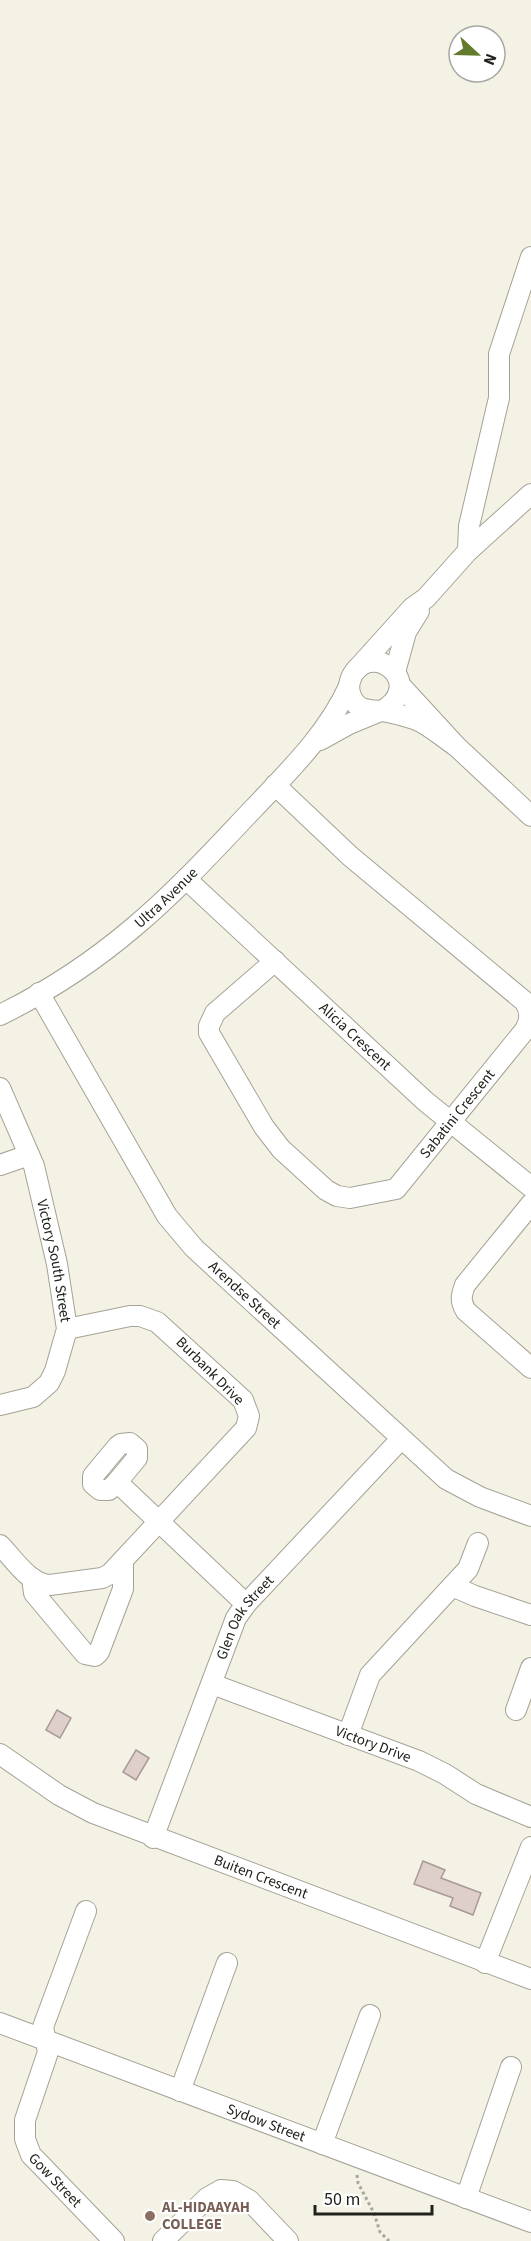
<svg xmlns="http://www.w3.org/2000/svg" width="531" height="2241" viewBox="0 0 531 2241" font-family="'Source Sans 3',sans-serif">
<rect width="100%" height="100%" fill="#f4f2e4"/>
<path fill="#dfcfcb" stroke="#a99a97" stroke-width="1.5" d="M57,1710L71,1718L60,1738L46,1730Z
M136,1750L149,1758L136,1780L123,1772Z
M423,1861L445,1870L441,1878L481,1893L473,1915L450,1906L453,1898L414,1884Z"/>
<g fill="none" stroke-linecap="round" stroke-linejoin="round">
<g stroke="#a5a296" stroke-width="22">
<g id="minor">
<path d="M468,551L469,526L499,398V354L531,257"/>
<path d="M358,668L412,608L426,598L468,551L531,494"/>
<path d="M395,672L406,632L419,611"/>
<path d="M400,685L456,746L531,816"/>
<path d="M382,711C427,684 374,640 353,674C349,681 348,689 351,696C357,711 369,710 382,711C392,712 404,716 414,719C429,724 442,737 456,746"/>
<path d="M320,740L349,724L378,712"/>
<path id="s1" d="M186,879L425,1101L531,1187"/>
<path id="s2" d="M275,961L215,1013L209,1026V1033L264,1127L281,1149L326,1190L337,1196L350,1198L396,1189L525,1030C531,1020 531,1010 524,1001L350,856L275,785"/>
<path id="s3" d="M39,993L167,1216L194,1248L446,1479L480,1497L531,1516"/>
<path id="s4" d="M0,1015C47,992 94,961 134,927C177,891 215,849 254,808C289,771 328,733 349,686"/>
<path id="s5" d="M0,1088L34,1166L57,1264L67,1329L55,1371L49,1383L33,1397L0,1405"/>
<path d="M0,1165L29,1155"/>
<path d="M531,1204L465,1285C461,1296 460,1301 466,1311L531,1368"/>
<path d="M117,1482L109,1490H100L93,1484V1476L118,1446L121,1444L130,1443L137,1449V1458L117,1482L246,1604"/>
<path d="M0,1545C14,1559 29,1584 50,1585L102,1578L110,1574L246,1428L249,1416L243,1400L157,1322L140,1316H130L67,1329"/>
<path d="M32,1578L34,1593L85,1654L95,1656L99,1652L123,1589V1561"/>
<path d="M452,1586L475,1596L531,1615"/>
<path id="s6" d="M212,1684L419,1761L445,1774L476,1794L531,1817"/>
<path d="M516,1710L531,1668"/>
<path d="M348,1735L370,1675L468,1569L478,1543"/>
<path id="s7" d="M0,1754L59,1795L93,1813L531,1979"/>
<path id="s8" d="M153,1838L236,1618L246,1604L401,1439"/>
<path id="s9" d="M86,1911L43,2027L48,2052L25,2120V2139L31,2155L37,2161L114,2241"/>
<path d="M485,1963L531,1847"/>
<path id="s10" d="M0,2023L531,2222"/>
<path d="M180,2091L227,1963"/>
<path d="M322,2144L370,2015"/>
<path d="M466,2198L511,2067"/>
<path d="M163,2241L207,2198L221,2190L233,2191L249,2200L288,2241"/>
</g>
</g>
<path stroke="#a8a79c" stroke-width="3" stroke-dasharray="3 3" stroke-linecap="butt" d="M357,2175L358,2183L374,2213L380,2232L389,2241"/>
<use href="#minor" stroke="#fff" stroke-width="20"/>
</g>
<circle fill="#8d6e63" stroke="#fff" stroke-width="2" cx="150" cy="2216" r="6"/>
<g text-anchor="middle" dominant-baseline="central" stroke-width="4.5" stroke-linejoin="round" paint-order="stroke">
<g font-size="15" fill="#22221d" stroke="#fff">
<text stroke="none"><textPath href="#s4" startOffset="204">Ultra Avenue</textPath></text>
<text stroke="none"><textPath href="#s1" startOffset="231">Alicia Crescent</textPath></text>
<text stroke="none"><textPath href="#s2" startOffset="468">Sabatini Crescent</textPath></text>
<text stroke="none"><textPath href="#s5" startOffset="182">Victory South Street</textPath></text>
<text stroke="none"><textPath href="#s3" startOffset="368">Arendse Street</textPath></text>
<text transform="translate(210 1371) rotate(45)">Burbank Drive</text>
<text stroke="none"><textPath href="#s8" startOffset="240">Glen Oak Street</textPath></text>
<text stroke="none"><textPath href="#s6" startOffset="172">Victory Drive</textPath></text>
<text stroke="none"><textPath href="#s7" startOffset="290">Buiten Crescent</textPath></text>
<text stroke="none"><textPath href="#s10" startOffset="284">Sydow Street</textPath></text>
<text stroke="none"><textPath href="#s9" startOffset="292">Gow Street</textPath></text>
</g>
<g font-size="15" font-weight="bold" fill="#785e54" stroke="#fff" text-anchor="start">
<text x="162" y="2207">AL-HIDAAYAH<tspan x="162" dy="17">COLLEGE</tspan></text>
</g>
</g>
<g transform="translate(477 54) rotate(112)"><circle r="28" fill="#ffffff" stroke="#a7a7a5" stroke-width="1.5"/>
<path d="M0-4.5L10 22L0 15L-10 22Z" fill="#637b2d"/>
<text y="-9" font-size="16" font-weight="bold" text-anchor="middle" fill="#22221d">N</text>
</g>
<path d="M315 2205v9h117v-9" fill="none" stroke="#22221d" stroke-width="3"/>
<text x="324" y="2205" font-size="18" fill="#22221d" stroke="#ffffff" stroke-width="4.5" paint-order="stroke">50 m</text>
</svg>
